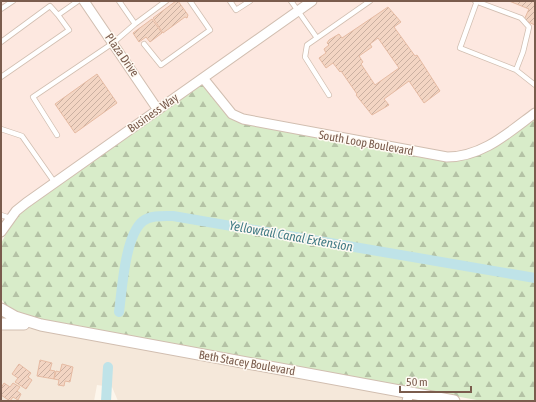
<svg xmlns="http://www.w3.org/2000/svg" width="536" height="402" viewBox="0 0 536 402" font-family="'Asap Condensed',sans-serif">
<defs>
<pattern id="forest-firs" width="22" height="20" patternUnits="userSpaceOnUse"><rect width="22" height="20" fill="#d8ecc9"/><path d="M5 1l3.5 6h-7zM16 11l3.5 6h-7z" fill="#b4c2a5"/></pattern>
<pattern id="building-hatch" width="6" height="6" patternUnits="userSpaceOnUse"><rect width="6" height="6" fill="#f3d5c3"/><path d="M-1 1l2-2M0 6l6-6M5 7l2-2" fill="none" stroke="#cab0a1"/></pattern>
</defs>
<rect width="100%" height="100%" fill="#fdf6ec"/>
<path fill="#f5e8da" d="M10,328L40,329L426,401H118L112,387L97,385L94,401H1V331Z"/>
<path fill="#fde8e0" d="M1,1H535V113L499,139L459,157L243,119L203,78L1,232Z"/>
<path fill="url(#forest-firs)" d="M203,84L229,116L242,123L447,161C482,162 507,139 535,119V401H482L47,321L16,312L6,306L1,298V244L10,225L19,214Z"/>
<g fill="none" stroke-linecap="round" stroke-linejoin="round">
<path stroke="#bfe3e8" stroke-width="10" d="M119,312C122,290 125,235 143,221C151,215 163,216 173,216L535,278
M106,401L108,367"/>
</g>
<path fill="url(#building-hatch)" stroke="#e6bba3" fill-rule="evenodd" d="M176,1H178L188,15L187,18L185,17L163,33L153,18Z
M509,1H535V25L524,20L529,9Z
M388,7L401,22L394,27L415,56L417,55L440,91L424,103L409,81L384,99L389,105L372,115L356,95L357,94L341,71L340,72L333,63L326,68L319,58L326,53L324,49L329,45L327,43L329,40L339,34L342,38ZM378,38L399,68L375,85L361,64L363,62L359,56L372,47L370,44Z
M152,19L162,33L150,42L146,37L139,42L133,33Z
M97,74L117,103L75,133L55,104Z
M40,360L52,363L50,370L55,371L54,379L37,376Z
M19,364L31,373L28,377L32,380L26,389L15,382L18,378L12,374Z
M62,364L73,367L70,382L65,381L64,386L58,385L59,380L54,379L56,371L60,372Z
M4,383L10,387L13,383L20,387L17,391L21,394L18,400L13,397L10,401L1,395V388Z"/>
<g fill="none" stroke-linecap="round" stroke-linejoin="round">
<g stroke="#d1beb0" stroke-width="6">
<path id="service" d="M230,1L236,10L250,1
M291,1L317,38
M475,1L521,18L529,27L523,52L516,70L535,85
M477,1L460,48L516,70
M1,9L13,1
M135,24L166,1
M1,42L50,6L58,15L78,1
M144,44L161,65L210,30L190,1
M1,77L69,30L58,15
M329,95L305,57L307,45L370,1
M1,129L22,136L55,183
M57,135L33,97L113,43L135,24L119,1
M1,215L10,218"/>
</g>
<g stroke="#d1beb0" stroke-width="11">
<path id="minor" d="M84,1L158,110
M203,78L232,114L243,119L447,157C482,157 508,133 535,113
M1,232L16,211L26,203L312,1
M407,401L409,393"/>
</g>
<g stroke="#d1beb0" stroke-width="13">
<path id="tertiary" d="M1,309L15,317L41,325L454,401
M1,324H24"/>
</g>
<use href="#service" stroke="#fff" stroke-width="4.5"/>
<use href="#minor" stroke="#fff" stroke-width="9"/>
<use href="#tertiary" stroke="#fff" stroke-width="11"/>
</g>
<g text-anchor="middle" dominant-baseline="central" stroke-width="3" stroke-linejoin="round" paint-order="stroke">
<g font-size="12" fill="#7a5c4d" stroke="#fffaf3">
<text transform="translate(122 55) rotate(55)">Plaza Drive</text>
<text transform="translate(153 113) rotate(-35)">Business Way</text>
<text transform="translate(366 143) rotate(10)">South Loop Boulevard</text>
<text transform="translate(247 363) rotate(10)">Beth Stacey Boulevard</text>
</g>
<g font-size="13" font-style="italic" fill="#437c86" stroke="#fffaf3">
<text transform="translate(291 236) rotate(10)">Yellowtail Canal Extension</text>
</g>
</g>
<rect width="536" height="402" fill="none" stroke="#7a5c4d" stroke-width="4"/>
<path d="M400 386v6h71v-6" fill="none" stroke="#7a5c4d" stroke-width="2"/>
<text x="406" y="386" font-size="12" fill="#7a5c4d" stroke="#fffaf3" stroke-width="3" paint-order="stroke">50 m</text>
</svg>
